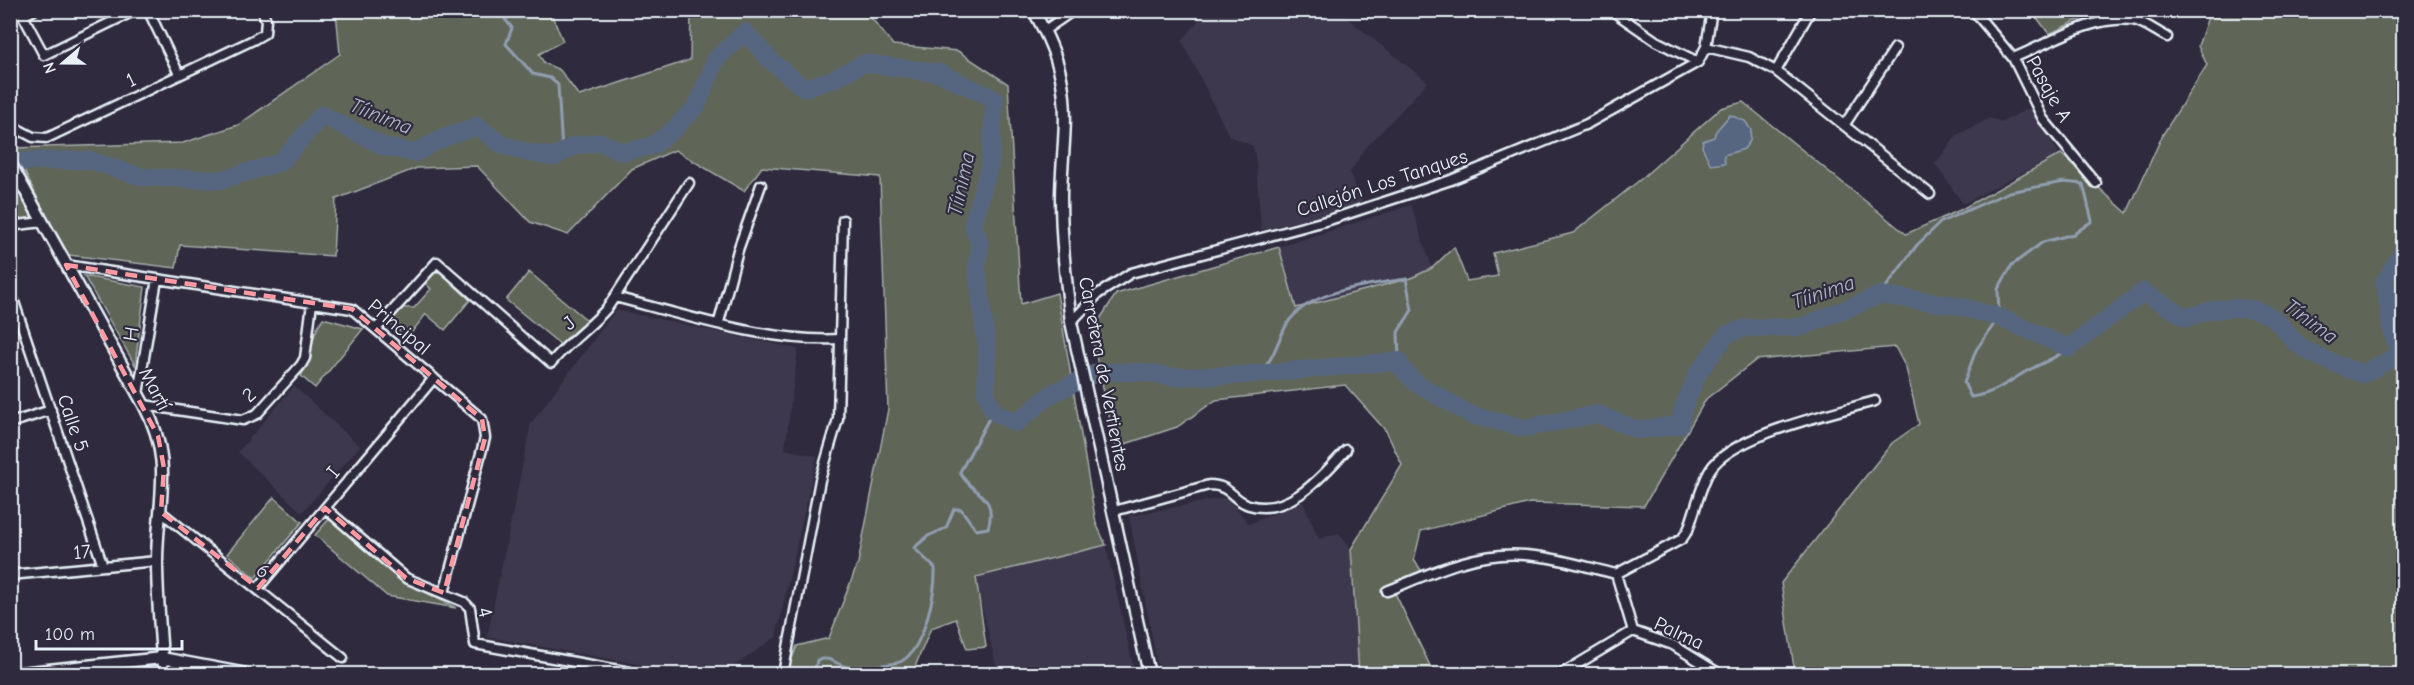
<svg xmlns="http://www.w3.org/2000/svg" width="2414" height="685" viewBox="0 0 2414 685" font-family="'Comic Neue',sans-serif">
<rect width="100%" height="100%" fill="#2f2a3d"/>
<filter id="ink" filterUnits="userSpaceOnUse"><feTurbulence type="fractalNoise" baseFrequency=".0167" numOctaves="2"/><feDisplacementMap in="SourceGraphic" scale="12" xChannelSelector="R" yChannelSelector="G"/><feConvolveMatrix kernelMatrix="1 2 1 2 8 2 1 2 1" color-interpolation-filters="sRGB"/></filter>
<g filter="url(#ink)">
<path fill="#3e374d" d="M1206,11H1338L1428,82L1364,150L1350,173L1364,205L1261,230L1256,162L1253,146L1229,136L1182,41Z
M2031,107L2059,154L1963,204L1935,164L1957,135L1990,118L2002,122Z
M1411,205L1432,268L1411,278L1296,308L1279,247Z
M616,310L798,349L785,449L817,456L776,637L723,674H693L487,637L531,423Z
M294,386L360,446L302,513L238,452Z
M1227,497L1249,524L1303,502L1319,539L1339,533L1351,549L1359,664L1310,674H1159L1129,516Z
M1106,545L1135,674H998L975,577Z"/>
<path fill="#5f6659" stroke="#a4aca8" stroke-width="1.5" d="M336,11H550L563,41L539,54L544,63L560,70L579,96L690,60L691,11H866L893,45L958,51L1008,84L1021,304L1057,293L1096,523L1106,545L976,577L986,647L967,649L956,619L931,628L912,674H786L797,646L829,638L858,563L888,409L880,177L762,167L744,191L675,150L632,169L568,235L530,222L477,166L417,168L336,199L333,256L180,245L176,268L69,255L49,222L13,148L183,143L238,125L340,54Z
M2032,11H2103L2102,14L2076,21L2049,34Z
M2210,11H2403V674H1795L1781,583L1892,443L1919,424L1906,368L1895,347L1756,360L1706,399L1644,506L1530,503L1421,531L1414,560L1426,577L1395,593L1434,674H1359L1351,549L1402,465L1386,431L1345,385L1216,400L1177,427L1116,447L1091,333L1116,294L1279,247L1296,308L1411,278L1432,268L1454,247L1467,281L1498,276L1493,253L1573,233L1641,179L1721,108L1743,102L1906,234L1960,210L2061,154L2127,213L2163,134L2207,65L2198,46Z
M11,178L34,221L11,225Z
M440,272L470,300L445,330L426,314L408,337L388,322L400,308H414L431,289L424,282L431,274Z
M529,272L588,321L561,345L506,300Z
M84,276L145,287L135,365Z
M323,318L363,329L315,388L301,376C314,357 309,337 323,318Z
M274,497L302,522L255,578L227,554Z
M329,519L396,577L456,608L387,596L315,535Z"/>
<path fill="#576681" stroke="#919eb1" stroke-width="1.5" d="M1730,115L1745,121L1751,130L1750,141L1744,149L1724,155L1725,163L1711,165L1702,147L1703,141L1714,137L1716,131Z"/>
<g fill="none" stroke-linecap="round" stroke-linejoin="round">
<path stroke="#919eb1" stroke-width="3" d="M498,10L512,28L506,44L533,74L550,78L558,85L562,152
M1880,295L1917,245L1941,222L2009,192L2064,182L2083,184L2092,221L2074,234L2043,242L2012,265L1998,289L1999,317L1976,350L1964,383L1971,397C1996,393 2006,383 2027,371C2042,363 2056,358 2069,348
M1260,372C1276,356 1276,343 1287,324C1308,290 1369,285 1406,279L1412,310L1398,332L1399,361
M814,674L817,660C831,656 835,664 847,667C855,668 895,665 902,661C924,648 936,592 935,568L914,548L928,536L946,528L954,509H961L976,530L988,528C999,493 969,494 960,472L993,411"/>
<path stroke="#576681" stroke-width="18" d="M10,166L28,161L89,160L142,177L221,180L281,162L322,115L385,147L415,153L443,138L477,126L501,144L529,153L554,157L574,146L600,142L622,152L652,146L672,131L697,106L716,59L745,32L771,61L804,88L834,79L864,63L939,73L995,99L990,164L973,224L980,244L977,269L987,350L986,392L993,411L1016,423L1053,393L1098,372H1139L1174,377L1245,375L1399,361V365L1416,383L1471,415L1525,428L1598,414L1638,430L1680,425L1683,408L1699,371L1727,334L1746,328L1802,327L1880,295L1954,305L1999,317L2069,348L2143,292L2187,318C2210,308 2250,302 2273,318C2283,325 2289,338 2299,345C2319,359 2341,366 2363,374L2400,354L2391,327L2385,281L2404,250"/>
<g stroke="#e8f1f8" stroke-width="13">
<path id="street" d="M20,10L44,55L136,10
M148,10L179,74
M1611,10L1656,41L1698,62
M1973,10L2013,58L2043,119L2096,183
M23,16L34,10
M1045,30L1074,10
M1706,47L1749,57L1776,71L1930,194
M2013,58C2050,43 2092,15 2133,20C2144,22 2157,32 2167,37
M1776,71L1811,10
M1845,124L1895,48
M10,125L33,137L47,138L253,40L265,33L266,20L262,10
M10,226L42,222
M66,265L352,309L482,419L485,438L444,593
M10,290L103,566
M615,297C684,315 769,343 840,339
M719,322L738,250L761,185
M1071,322L1098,294L1131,273L1329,220L1451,180L1587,124L1698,62L1706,47L1712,10
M376,329L437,262L551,363C568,342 591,327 608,307L689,183
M138,394L157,279
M144,405L243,420L257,414L301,365L305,358L312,303
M10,423L51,410
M325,508L406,578L464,602L470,608L475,644L630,672L629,674
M1114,511L1209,485C1231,485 1232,500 1249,505C1289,517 1323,475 1346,450
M161,512L343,658
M1616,574L1633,631
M10,575L157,561
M258,588L434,378
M1387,591C1431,573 1476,551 1525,555C1556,557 1586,567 1616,574L1682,539L1688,530C1695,512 1700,487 1710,470C1732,434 1835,413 1875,401
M1633,631L1673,645L1720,674
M162,658L164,674
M783,674L820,480L838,419L843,220
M1561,674L1633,631"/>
</g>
<g stroke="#e8f1f8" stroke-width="15">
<path id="secondary" d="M1033,10C1046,32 1058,58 1062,83C1069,120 1061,160 1061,198C1061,239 1066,281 1071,322L1149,674
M10,163L144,405C175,462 157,501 157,562C157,594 160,627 162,658
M10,674L162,658L247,674"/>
</g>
<use href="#street" stroke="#2f2a3d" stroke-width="8"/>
<use href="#secondary" stroke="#2f2a3d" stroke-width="10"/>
</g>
</g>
<path fill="none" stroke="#ff9aa2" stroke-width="4.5" stroke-dasharray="12 8" stroke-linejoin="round" d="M66,265L352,309L482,419L485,438L444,593L406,578L325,508L258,588L161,512L164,468L158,436Z"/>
<g text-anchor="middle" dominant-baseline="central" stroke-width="4.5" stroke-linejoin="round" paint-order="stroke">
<g font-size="20" fill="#e8f1f8" stroke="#2f2a3d">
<text transform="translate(131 80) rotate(-26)">1</text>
<text transform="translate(2049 89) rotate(61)">Pasaje A</text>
<text transform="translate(1382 183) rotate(-18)">Callejón Los Tanques</text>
<text transform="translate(569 323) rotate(-39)">J</text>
<text transform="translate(399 327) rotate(40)">Principal</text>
<text transform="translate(131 334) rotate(-80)">H</text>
<text transform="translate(1104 374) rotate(79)">Carretera de Vertientes</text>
<text transform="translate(155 389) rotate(62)">Martí</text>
<text transform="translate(249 395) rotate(-42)">2</text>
<text transform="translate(73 423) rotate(71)">Calle 5</text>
<text transform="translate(333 472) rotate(-50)">I</text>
<text transform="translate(82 552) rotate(-5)">17</text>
<text transform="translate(263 571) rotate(38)">6</text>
<text transform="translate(485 612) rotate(74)">4</text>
<text transform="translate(1679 633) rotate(25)">Palma</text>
</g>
<g font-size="21" font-style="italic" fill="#aeb9c8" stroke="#2f2a3d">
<text transform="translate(381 116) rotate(22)">Tíinima</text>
<text transform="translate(961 184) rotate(-78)">Tíinima</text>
<text transform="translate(1823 292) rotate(-19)">Tíinima</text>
<text transform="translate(2311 321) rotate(36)">Tínima</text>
</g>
</g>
<rect width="2414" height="685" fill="none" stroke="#2f2a3d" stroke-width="36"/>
<rect x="18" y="18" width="2378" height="649" fill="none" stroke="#e8f1f8" stroke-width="2" filter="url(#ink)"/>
<g transform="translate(63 63) rotate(250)" stroke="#2f2a3d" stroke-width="4.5" paint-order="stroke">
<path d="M0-4.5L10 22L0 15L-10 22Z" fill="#e8f1f8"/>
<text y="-9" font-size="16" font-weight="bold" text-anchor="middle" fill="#e8f1f8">N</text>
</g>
<path d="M36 640v9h146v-9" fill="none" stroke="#e8f1f8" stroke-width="3"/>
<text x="45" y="640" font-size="18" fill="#e8f1f8" stroke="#2f2a3d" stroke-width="4.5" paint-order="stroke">100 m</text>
</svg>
